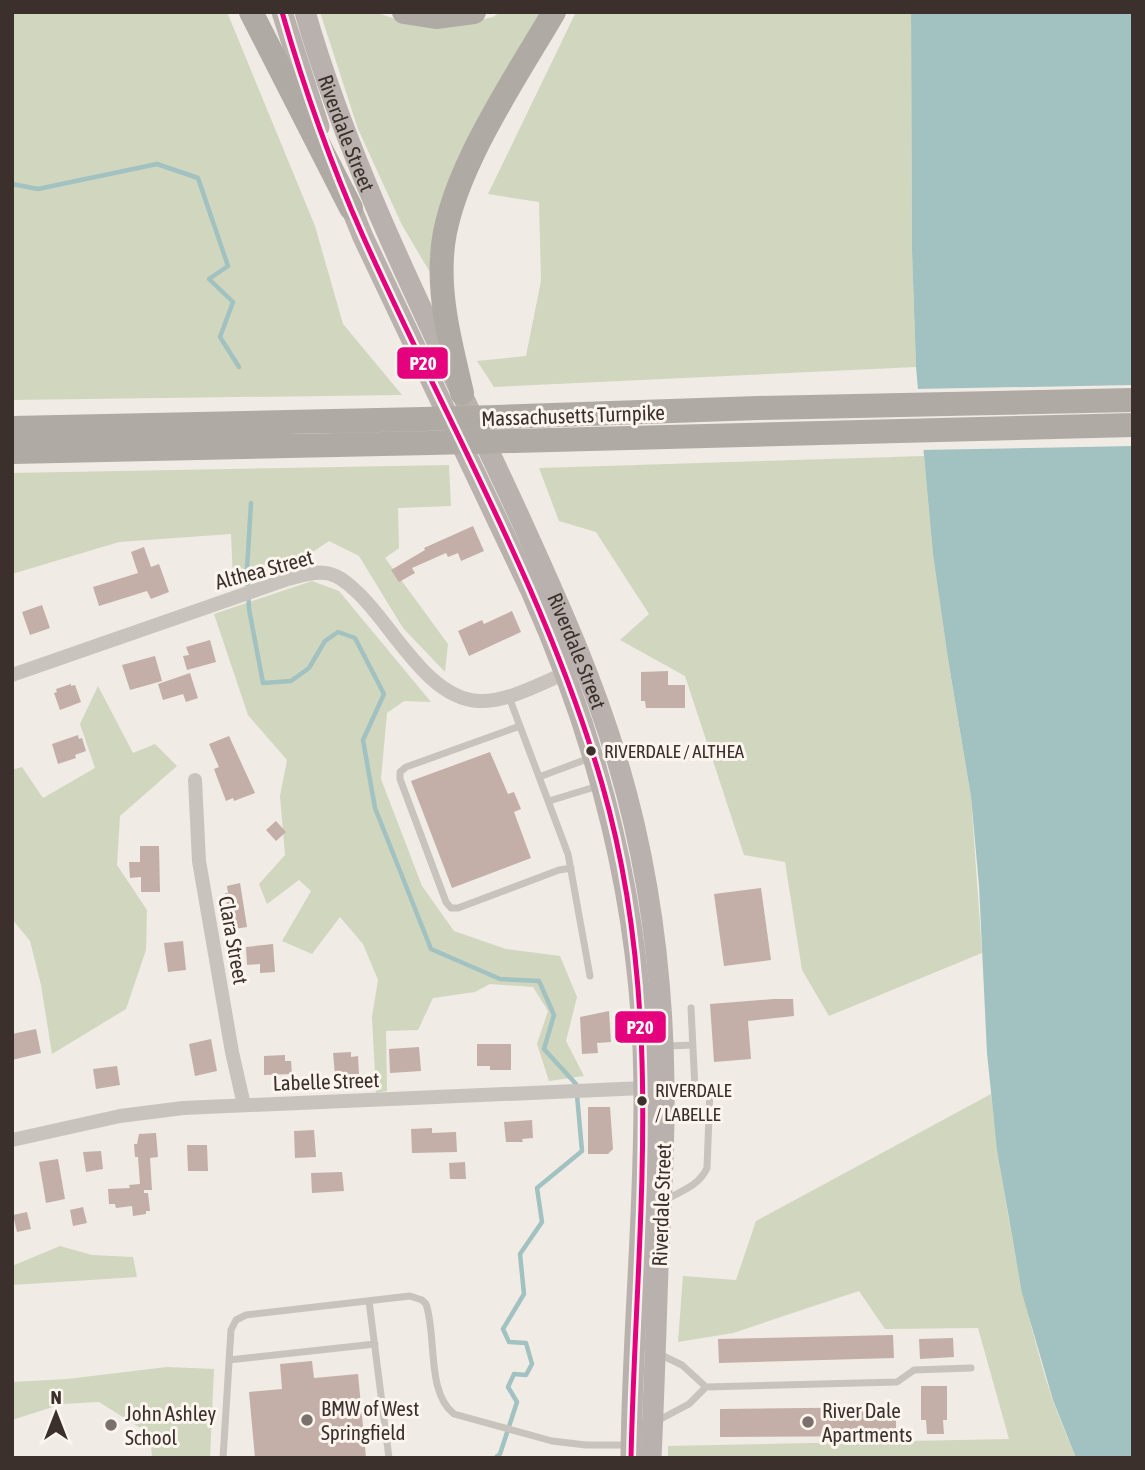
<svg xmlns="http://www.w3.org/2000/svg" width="1145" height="1470" viewBox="0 0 1145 1470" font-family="'Asap Condensed',sans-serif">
<rect width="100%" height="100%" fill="#f0ebe5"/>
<path fill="#d1d6bf" d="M12,12H227L315,226L343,324L402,395L12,400Z
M320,12H375L410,24L449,26L493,17L500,12H543L431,274L402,225L358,129Z
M576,12H911L912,251L916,367L494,387L477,361L526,356L541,281L539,202L488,194Z
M924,456L933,555L948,659L971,797L982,953L829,1016L802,970L785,862L744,855L685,676L620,640L649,614L596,532L559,521L539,468Z
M449,465L451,506L398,508L399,548L385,558L448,644L445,672L403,628L359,556L329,541L298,562L233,579L231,534L119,542L12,574V473Z
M312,581L339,591L431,702L404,701L387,713L381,779L422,886L454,931L506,949L560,956L577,997L566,1041L584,1076L549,1081L537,1044L548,1011L533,987L490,984L475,992L433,998L418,1030L386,1031L387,1091L376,1093L372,1017L378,980L363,944L340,917L312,954L282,941L311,891L299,880L267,904L259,884L285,855L280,796L287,760L248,715L214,614Z
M98,686L133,753L155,744L177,766L120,816L117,865L147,910L146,950L126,1009L52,1054L41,985L30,941L12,919V770L22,767L43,798L95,768L80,724Z
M991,1094C1003,1196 1020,1300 1052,1398C1059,1418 1068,1438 1076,1458H668V1446L1009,1439L978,1328L885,1329L859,1291L733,1333L678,1342L683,1276L736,1280L756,1221Z
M60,1246L92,1255L133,1257L137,1277L12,1285V1266Z
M167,1367L214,1369L210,1458H152L150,1434L99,1402L62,1404L12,1420V1382L67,1379Z"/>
<path fill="#a1c2c1" d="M911,12H1133V1458H1076L1053,1400L1022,1293L997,1150L987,1053L979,885L971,797L948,659L933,555L916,367L912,251Z"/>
<path fill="#f0ebe5" d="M1133,385V446L920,450L914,389Z"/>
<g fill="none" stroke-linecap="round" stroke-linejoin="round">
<path stroke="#a1c2c1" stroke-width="4.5" d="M12,184L38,189L157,164L198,178L228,266L209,279L233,302L220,337L239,367
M251,503L247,569L249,609L263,683L291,681L309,668L325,641L338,632L355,638L384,694L363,740L375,808L431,949L500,979L539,981L554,1015L544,1049L576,1084L582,1151L537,1188L542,1222L520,1254L524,1294L503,1329L509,1342L526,1343L532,1364L526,1375L514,1374L508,1387L517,1402L500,1454L495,1458"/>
</g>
<path fill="#c3afa7" d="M473,526L484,551L461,561L458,553L448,557L446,553L412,568L415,573L399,582L391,570L425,550L424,548Z
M144,547L151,567L159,564L169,592L151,599L147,591L99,606L93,587L138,573L131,552Z
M42,605L50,628L30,635L22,612Z
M512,611L521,632L469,656L458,631L482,620L484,624Z
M210,640L216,662L187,670L183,656L189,655L186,647Z
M155,656L162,681L130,690L122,665Z
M668,671V685H685V708H646L645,701H641V672Z
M190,673L198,698L186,702L183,694L163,700L158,684Z
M71,684V686L75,685L81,702L60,710L54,693L57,692L56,689Z
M78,735L79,739L82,738L86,751L75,755L76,758L58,764L52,744Z
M229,736L255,793L234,801L233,798L226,801L214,769L219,767L209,744Z
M490,752L508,794L514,792L521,809L514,812L531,858L452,888L411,781Z
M276,821L286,832L276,841L266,830Z
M140,846H159L160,892H141V877L130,878L129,862H140Z
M240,883L247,927L234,929L232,918L229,919L225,893H228L227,886Z
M761,888L771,960L724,966L714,894Z
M183,941L186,970L168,972L164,943Z
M273,944L275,972L260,973V964L247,965L246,947Z
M774,999H793L794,1016L748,1021L751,1059L714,1062L710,1004Z
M609,1011L611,1042L597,1043L598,1053L582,1054L580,1017Z
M36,1029L41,1053L12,1060V1034Z
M211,1039L217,1071L195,1076L189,1044Z
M477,1044H511V1070H490V1066H477Z
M419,1047L421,1071L390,1073L389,1049Z
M351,1052V1057L358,1056L359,1074L335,1075L333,1053Z
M285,1055V1061H291L292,1074L264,1075V1056Z
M117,1066L120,1085L96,1089L93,1069Z
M588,1107H610L613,1149L608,1154H588Z
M532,1120L533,1138L522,1139L523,1142H506L504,1122Z
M432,1128V1133L456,1132L457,1152L412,1153L411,1129Z
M314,1130L316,1157L295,1158L294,1131Z
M156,1133L158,1157L150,1158L152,1190H144V1193H148L150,1211H146V1214L133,1216L132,1206L116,1208L115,1204H109L108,1189L130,1188L129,1185L140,1184L138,1157H135L134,1144H137L139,1134Z
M187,1145H207L208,1171H188Z
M101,1151L103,1169L86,1172L83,1152Z
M58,1159L65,1199L46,1203L39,1162Z
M465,1162L466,1179H450L449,1163Z
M342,1172L344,1191L312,1193L311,1173Z
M83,1207L87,1223L73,1226L70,1210Z
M27,1212L31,1229L17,1232L13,1215Z
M893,1335L894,1358L719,1363L718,1339Z
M953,1338L954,1357L920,1359L919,1339Z
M312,1361L314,1378L358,1374L366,1458H255L249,1392L282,1389L280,1364Z
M921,1386H947V1420H943L944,1434H927L926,1420H921Z
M896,1407V1436L720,1437V1409Z"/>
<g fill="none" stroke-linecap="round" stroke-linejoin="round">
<path stroke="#c9c3be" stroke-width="7" d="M509,697L568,854L590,976
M520,726L406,767L400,772V779L446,902L451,908H458L559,870L571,868
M539,777L590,758
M549,801L598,786
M667,1046L693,1045
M665,1200C681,1191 699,1186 707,1168L710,1089H695L691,1008
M369,1301L389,1458
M659,1354L682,1365L706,1387
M229,1360L375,1344
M657,1421L689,1404L706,1387L897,1382L914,1370L971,1368
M223,1458L231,1330L236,1320L246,1315L410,1296L422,1300L426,1304C437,1336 426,1392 454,1414L552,1441L586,1445H628"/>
<path stroke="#c9c3be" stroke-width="14" d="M12,675L288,579C300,576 313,571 325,573C338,574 348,584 357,592C392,624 427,699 479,701C508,702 539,684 566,673
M195,780L199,861L232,1052L244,1105
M12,1140L120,1116L183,1108L644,1088"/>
<g stroke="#b8b1ad" stroke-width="21">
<path d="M282,12L319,127"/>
<path id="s1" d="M305,12C357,192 448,359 525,529C560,606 594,682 618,763C649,867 663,977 664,1085C665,1146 661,1207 658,1268C656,1331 654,1394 651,1458"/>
<path d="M345,193L363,237L531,591C601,748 643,915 644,1088C645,1211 632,1334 631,1458"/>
</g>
<path stroke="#afaaa4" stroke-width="24" d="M251,12L351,208
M404,12L436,17L474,12
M462,393C452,349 439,303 442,257C445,180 515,79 554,12
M497,417L758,408L1133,400
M12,428L424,419
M513,441L1133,425
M12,452L430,443"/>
<path stroke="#afaaa4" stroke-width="24" d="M424,419L497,417
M430,443L513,441"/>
<g stroke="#fbf5ee" stroke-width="10">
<path id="bus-1" d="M282,12C304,88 330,162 362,234C444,417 546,591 602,784C667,1009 636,1229 631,1458"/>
</g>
<use href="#bus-1" stroke="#e5007d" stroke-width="5"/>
</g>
<g fill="#3b302b" stroke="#fbf5ee" stroke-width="2.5">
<circle cx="591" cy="751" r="6"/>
<circle cx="642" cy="1101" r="6"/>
</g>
<g fill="#7a716c" stroke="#fbf5ee" stroke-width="2.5">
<circle cx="307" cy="1420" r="7"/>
<circle cx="808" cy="1422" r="7"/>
<circle cx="111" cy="1425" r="7"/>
</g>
<g text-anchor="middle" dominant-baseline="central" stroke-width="6" stroke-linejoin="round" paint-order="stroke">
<g font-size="19" fill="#3b302b" stroke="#fbf5ee" text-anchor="start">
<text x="604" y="751">RIVERDALE / ALTHEA</text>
<text x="655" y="1090">RIVERDALE<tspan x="655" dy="24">/ LABELLE</tspan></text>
</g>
<g font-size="21" fill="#3b302b" stroke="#fbf5ee">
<text stroke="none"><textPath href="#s1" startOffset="128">Riverdale Street</textPath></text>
<text transform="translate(573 415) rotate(-2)">Massachusetts Turnpike</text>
<text transform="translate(264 569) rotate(-15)">Althea Street</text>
<text stroke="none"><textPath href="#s1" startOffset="695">Riverdale Street</textPath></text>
<text transform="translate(234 940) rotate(80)">Clara Street</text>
<text transform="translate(326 1081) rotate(-2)">Labelle Street</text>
<text transform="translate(661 1205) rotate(-88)">Riverdale Street</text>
</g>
<g font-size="21" fill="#3b302b" stroke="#fbf5ee" text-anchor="start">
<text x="321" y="1408">BMW of West<tspan x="321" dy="24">Springfield</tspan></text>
<text x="822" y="1410">River Dale<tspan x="822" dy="24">Apartments</tspan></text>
<text x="125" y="1413">John Ashley<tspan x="125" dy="24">School</tspan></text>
</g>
</g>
<g stroke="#fbf5ee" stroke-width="2.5">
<rect x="396" y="346" width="53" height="34" rx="7" fill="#e5007d"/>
<rect x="614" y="1010" width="53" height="34" rx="7" fill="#e5007d"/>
</g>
<g font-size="19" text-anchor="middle" font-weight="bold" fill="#fff">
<text x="423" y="370">P20</text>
<text x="640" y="1034">P20</text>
</g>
<rect width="1145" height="1470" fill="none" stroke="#3b302b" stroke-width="28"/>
<g transform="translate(56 1414)" stroke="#fbf5ee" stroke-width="5" paint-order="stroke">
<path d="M0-5L12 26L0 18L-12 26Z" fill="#3b302b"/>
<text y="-10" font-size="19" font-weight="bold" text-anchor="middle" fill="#3b302b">N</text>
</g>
</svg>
